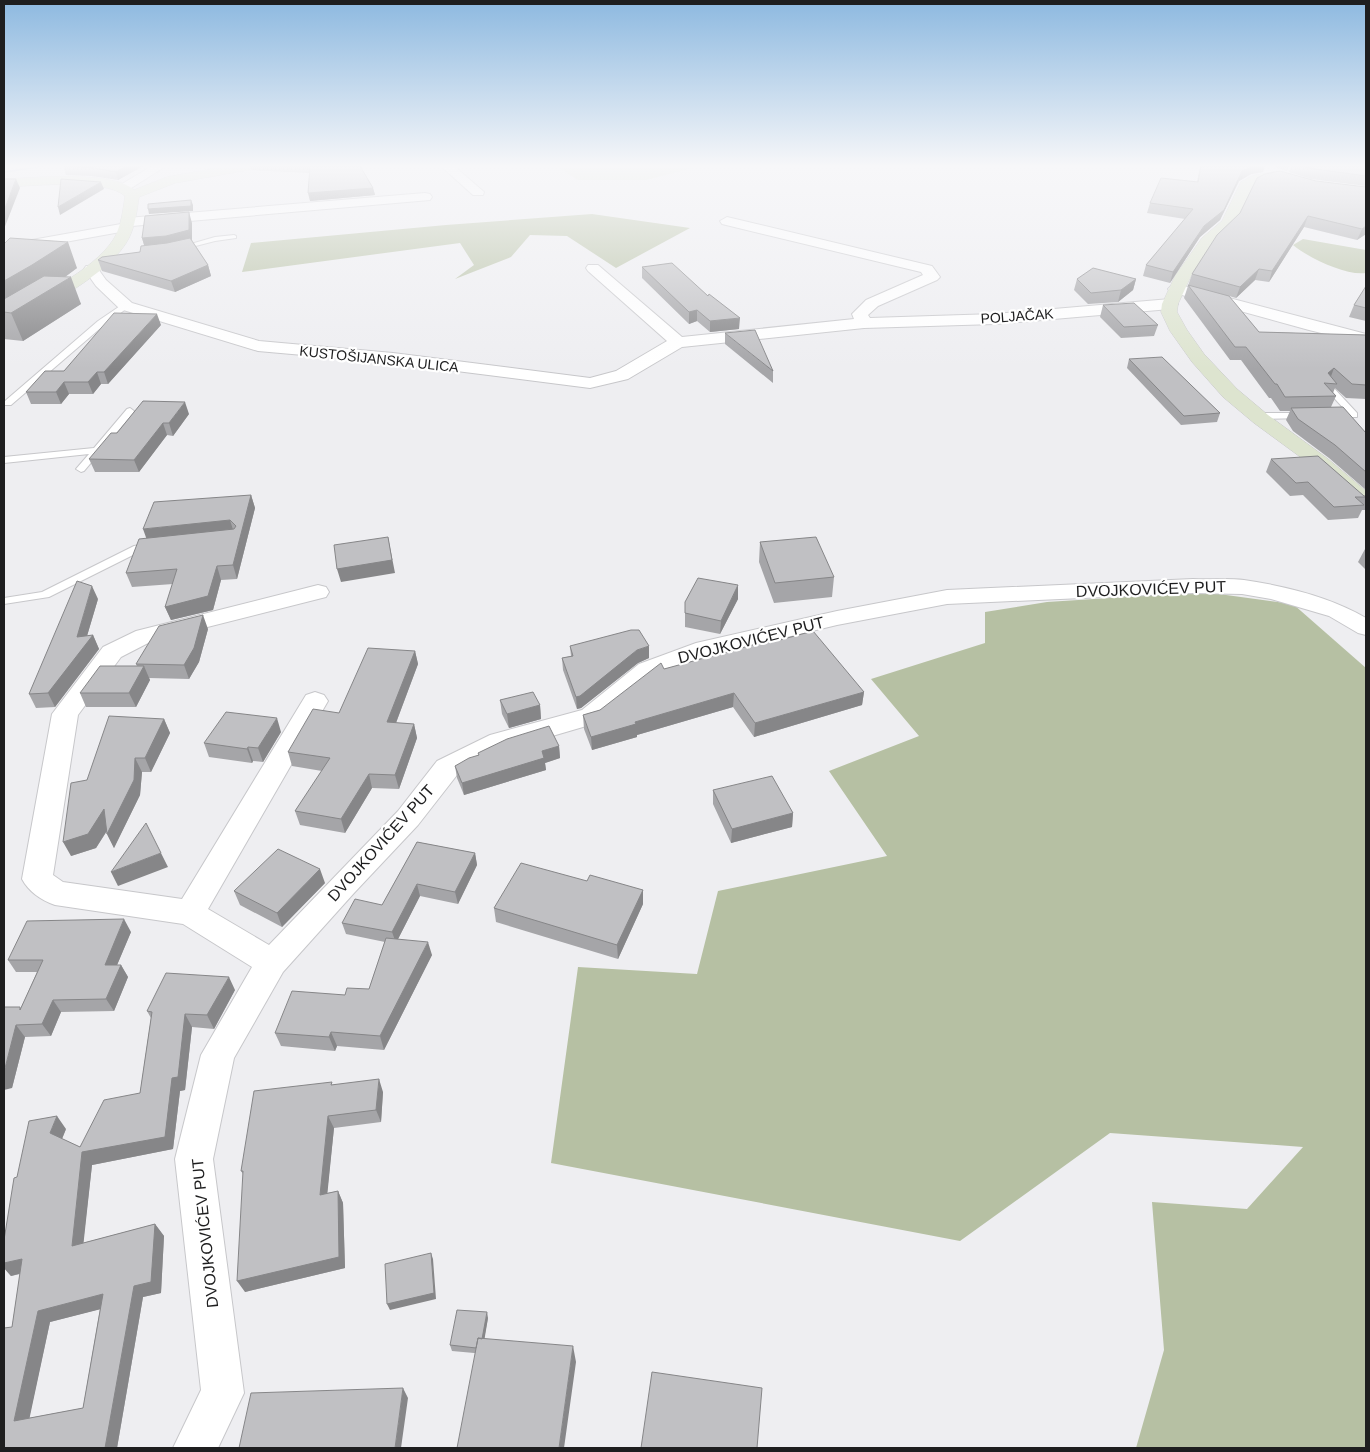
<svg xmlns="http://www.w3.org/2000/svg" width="1370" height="1452" viewBox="0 0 1370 1452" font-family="Helvetica,sans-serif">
<rect width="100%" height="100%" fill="#eeeef1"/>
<path fill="#d9e1cb" d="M556,166H701L646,180H578Z"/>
<path fill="#b6c0a3" d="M592,214L690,228L616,268L567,236L530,235L511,257L455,279L474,265L460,243L242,272L251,243L446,225Z
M1303,239L1366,250V273C1346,276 1309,258 1293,245Z
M1204,592L1293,604L1366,668V1448H1136L1164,1350L1152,1202L1247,1209L1303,1147L1110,1133L960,1241L551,1163L578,967L697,974L718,891L887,856L829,771L919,736L871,679L985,643V612L1047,602Z"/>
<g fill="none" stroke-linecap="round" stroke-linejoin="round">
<path fill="#a4c1d4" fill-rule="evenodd" d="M41,166H48L4,173V171Z"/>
<g stroke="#c7c7ca" stroke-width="2">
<path id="lane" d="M234,235L236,236V238L215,241L180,250L177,248L215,237Z
M123,304L130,306L104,325L11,405H5V401L98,321Z
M1328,384L1331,385L1357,413V417H1330V413L1347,412L1324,387Z
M130,408L134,411L133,413L84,471L81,472L76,469L89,454L4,463V457L94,448L127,409Z
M1305,413L1309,416L1308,418L1258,419L1254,416L1258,413Z
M152,543L157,546L156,548L141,551L49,597L4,604V598L42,592L134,546Z"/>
</g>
<g stroke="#c7c7ca" stroke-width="2">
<path id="street" d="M152,166H166L128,190H118L117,187Z
M441,166H454L484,192L483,195H473Z
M425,193L430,194L432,197L430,200L132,226L131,230L126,231L4,253V245L121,224L122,219L127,218Z
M727,217L932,266L940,277L937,280L878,306L868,315L870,318L995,314L1170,299L1176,301L1178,304L1176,307L1170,309L995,324L864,328L682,347L628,379L590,388L393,363L258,351L120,309L96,286L84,269L86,266H96L106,280L132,303L259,341L393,353L590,378L616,371L667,341L588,271L586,268L588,265H598L682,337L854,319L852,314L866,300L923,275L921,272L722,224L720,221Z
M1176,284L1366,334V344L1309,330L1171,292L1168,289L1171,286Z
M1193,579C1210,580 1227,578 1244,580C1285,586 1330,597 1366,618V635L1358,633L1329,616L1271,599L1242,594L1193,593L947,604L837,625L703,657L657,676L600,722L508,749L457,775L418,825L354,893L283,972L234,1058L213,1159L244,1393L218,1448H173L201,1390L175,1159L201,1055L252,967L183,924L55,905C41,900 29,892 22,879L52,714L103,647L136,631L318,585L326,587L329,592L326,597L152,641L121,657L78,715L53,875L63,882L182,899L306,695L315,692L324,695L328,701L208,909L269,945L398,811L437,761L490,735L582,710L639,664L696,643L837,611L947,590Z"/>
</g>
<g stroke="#c7c7ca" stroke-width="1">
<path id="secondary" d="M229,166H254L248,170L175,183L139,197C137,211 135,226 129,238C111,274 44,306 10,328L4,329V317C35,298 93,271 113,240C121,228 123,210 125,196C105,178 32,186 4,187V179C34,178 112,170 134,190L167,177Z
M1278,171L1283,172L1285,175L1283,178L1261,182L1252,187L1235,223L1212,244L1191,276L1178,304L1177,312L1187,330L1204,354L1237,389L1268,415L1328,459L1366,491V508L1358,507L1314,467L1254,423L1223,397L1192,362L1170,331L1161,312L1162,304L1175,276L1202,238L1222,221L1241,182L1252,176Z"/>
</g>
<use href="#lane" fill="#fff" fill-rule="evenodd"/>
<use href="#street" fill="#fff" fill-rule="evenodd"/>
<use href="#secondary" fill="#dde4cf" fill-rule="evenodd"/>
</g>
<path fill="#a5a5a8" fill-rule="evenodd" d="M63,166H143L118,180L91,176L66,175Z
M250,166H360L373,188L375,195L310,201L309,173L251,170Z
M1200,166H1265L1263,172L1251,174L1239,181L1220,220L1200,237L1170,283L1143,276L1146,265L1185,219L1147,213L1150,203L1197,182Z
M1273,166H1289L1287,171Z
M1291,166H1366V186L1311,179L1289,172Z
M1316,181L1366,234L1357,240L1304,227L1269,282L1255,280L1236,298L1229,296L1259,332L1366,335V399L1346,398L1335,388L1333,393L1336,396L1331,407L1366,433V490L1329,458L1293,431L1286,420L1290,411H1280L1271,398H1269L1241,360H1230L1184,298L1192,274Z
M192,223V240L208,265L211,276L175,292L102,271L98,260L140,252L144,245L142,238Z
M4,244L77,268L65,277L81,304L23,341L4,339Z
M642,267L708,296L739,329L710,332L697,321L689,324L642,278Z
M1077,279H1136L1133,290L1118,302L1088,304L1074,290Z
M1366,286V321L1349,317L1354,305Z
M1103,305L1158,325L1154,336L1121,338L1100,317Z
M161,325L108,384H101L93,394H69L61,404H31L26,392L64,371Z
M725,333L773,371V383L725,344Z
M1129,359L1220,413L1217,422L1181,425L1127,368Z
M189,414L173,436L167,435L139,472H95L89,459L117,433Z
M1271,459L1366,497V510H1362L1358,518L1328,520L1303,495L1290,496L1266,472Z
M251,495L255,508L237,579L221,580L213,610L171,620L165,607L173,584L132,587L126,573L147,538Z
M760,542L834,577L832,597L774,603L759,562Z
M1365,549H1366V570L1358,562Z
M98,599L87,636L93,635L99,649L55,707L36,708L29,694Z
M738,599L720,634L685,627V602Z
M208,629L199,662L189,679L149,678L150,680L136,707H86L80,693L137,666L136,664Z
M780,640L864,692L862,705L754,737L733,707L637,735V737L592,750L584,729L583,715L600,710L664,669Z
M570,646L649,658L638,663L581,708L577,709L563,670L562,658L571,656Z
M415,651L418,664L396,723L414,724L417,738L399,789L372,788L345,833L300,825L295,811L322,771L292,766L288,752L339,713Z
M500,700L540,705L541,719L509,728L502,714Z
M164,719L170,733L151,772H142L140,795L114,848L107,834V831L96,848L71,856L87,780Z
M281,732L263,762L253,761L252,763L209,757L204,743Z
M559,746L560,758L545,763L546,770L464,795L457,778L455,766L479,755L478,753Z
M713,790L793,813L792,827L731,843L713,804Z
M417,842L475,853L477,865L458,904L420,896L398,939L432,955L384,1050L337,1046L335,1051L281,1046L275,1033L369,989L385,942L346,934L342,923L382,905Z
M587,881L643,890V904L618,959L496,922L494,908Z
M325,883L282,927L240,905L234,891Z
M131,932L117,965H121L128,977L114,1011L61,1012L51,1036L25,1037L12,1088L4,1007L21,1008L37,972H16L8,960Z
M235,990L214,1029L192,1027L185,1090L180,1091L173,1149L92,1165L83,1243L155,1224L164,1236L161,1293L143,1297L117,1448H4L12,1327L20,1274L11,1276L4,1268V1240L17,1177L66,1129L62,1139L80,1147L140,1093L151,1018L147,1011ZM100,1309L83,1408L29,1418L50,1322Z
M333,1085L383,1092L381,1122L334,1128L327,1193L338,1191L343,1203L345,1268L245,1292L243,1174L241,1171Z
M488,1318L484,1339L576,1362L452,1351L450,1345Z"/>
<path fill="#868688" d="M126,166H143L118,180L116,172Z
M1253,166H1265L1263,172L1251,174L1239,181L1220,220L1200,237L1170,283L1173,272L1242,171Z
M16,179L20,188L4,229V211Z
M101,182L104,189L60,215L58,207Z
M373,188L375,195L310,201L308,193Z
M191,200L193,205V211L149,214L148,209Z
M189,212L192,223V241L145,248L142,238Z
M1308,216L1304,227L1269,282L1272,271Z
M1366,226V234L1357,240L1362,229Z
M68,242L77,268L43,293L4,312V281Z
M208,265L211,276L175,292L171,281Z
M1259,269L1255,280L1236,298L1240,287Z
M71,277L81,304L23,341L11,313Z
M1136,279L1133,290L1118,302L1121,290Z
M697,310V321L689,324V312Z
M157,314L161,325L108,384L104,372Z
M740,318L739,329L710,332V321Z
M1334,368L1329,382L1328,373Z
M97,372L101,384L93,394L88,382Z
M64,382L69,394L61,404L56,392Z
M185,402L189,414L173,436L169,423Z
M163,423L167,435L139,472L134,460Z
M251,495L255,508L237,579L233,565Z
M230,520L234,533L148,543L143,529Z
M388,537L395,573L341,582L337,569Z
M217,566L221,580L213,610L171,620L165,607Z
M738,585V599L720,634L721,621Z
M92,586L98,599L84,646L93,635L99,649L55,707L48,693L77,637Z
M203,615L208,629L199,662L189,679L184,665Z
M649,646V658L638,663L581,708L577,709L576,697L637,650Z
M415,651L418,664L391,736L387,722Z
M144,666L150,680L136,707L129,693Z
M864,692L862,705L754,737L755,723Z
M734,693L733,707L637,735V737L592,750L591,737L635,722Z
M540,705L541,719L509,728L507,714Z
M277,718L281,732L263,762L258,748Z
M164,719L170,733L151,772L145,758Z
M414,724L417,738L399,789L395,775Z
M559,746L560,758L545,763L546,770L464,795L462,783L542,751Z
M248,747L253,761L252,763L247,749Z
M135,758L142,772L140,795L114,848L107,834Z
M369,774L372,788L345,833L341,819Z
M104,809L111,824L96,848L71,856L63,842Z
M793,813L792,827L731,843L732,829Z
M161,853L168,867L118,886L111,872Z
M475,853L477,865L458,904L455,892Z
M320,869L325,883L282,927L277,913Z
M417,884L420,896L396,943L392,932Z
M643,890V904L618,959L617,945Z
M124,919L131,932L112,977L105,965Z
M428,942L432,955L384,1050L380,1036Z
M121,965L128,977L114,1011L106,999Z
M229,977L235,990L214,1029L207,1015Z
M53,1000L61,1012L51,1036L42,1024Z
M185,1014L192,1027L185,1090L180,1091L173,1149L92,1165L82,1257L72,1246L82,1152L172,1078Z
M16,1025L25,1037L12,1088L4,1090V1072Z
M331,1032L337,1046L335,1051L329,1037Z
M379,1079L383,1092L381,1122L376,1110Z
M57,1116L66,1129L59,1146L50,1133Z
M328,1116L334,1128L326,1207L320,1195Z
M338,1191L343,1203L345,1268L245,1292L237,1281Z
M155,1224L164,1236L161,1293L143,1297L117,1448H105L134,1286Z
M431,1253L433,1259L436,1299L390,1310L387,1304Z
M22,1259L33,1270L11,1276L4,1268V1263Z
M103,1294L113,1306L50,1322L27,1430L14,1421L38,1311Z
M487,1312L488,1318L482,1354L480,1348Z
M573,1346L576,1362L564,1448H559Z
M403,1388L408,1398L401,1448H395Z"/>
<path fill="#c0c0c3" stroke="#868688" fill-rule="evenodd" d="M63,166H126L116,172L88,167Z
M296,166H360L373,188L308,193L310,166Z
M1201,166H1253L1242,171L1224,210L1204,226L1173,272L1146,265L1193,209L1150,203L1161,178L1198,182Z
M1303,166H1366V176L1315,169Z
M1280,171L1316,181L1366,187V226L1362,229L1308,216L1272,271L1259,269L1240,287L1192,274L1217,235L1240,213L1257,178L1265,174Z
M4,179H16L4,211Z
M61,179L101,182L58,207Z
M191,200V206L148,209V204Z
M189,212V230L166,236L142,238L145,216Z
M10,238L68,242L32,265L4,281V244Z
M190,238L208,265L171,281L98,260L102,257L140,252L141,246L167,243Z
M672,263L708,296L709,294L740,318L710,321L697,310L689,312L642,267Z
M1093,268L1136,279L1121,290L1091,293L1077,279Z
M44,276L71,277L11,313L4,312V299Z
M1188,285L1229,296L1259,332L1366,335V385L1352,384L1334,368L1328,373L1337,384L1324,383L1336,396L1285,397L1277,384H1275L1246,347H1235Z
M1366,286V308L1354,305Z
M1134,303L1158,325L1124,327L1103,305Z
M114,313L157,314L104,372H97L88,382H64L56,392H26L45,371H64Z
M755,330L773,371L725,333Z
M1162,357L1220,413L1184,416L1129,359Z
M143,401L185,402L169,423H163L134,460L89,459L111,433H117Z
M1343,407L1366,433V472L1335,445L1298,419L1291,408Z
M1318,456L1364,496H1366V497H1355L1364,505L1334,507L1308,482L1296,483L1271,459Z
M251,495L233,565L217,566L208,596L165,607L177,569L126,573L139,539L234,529L236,526L230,520L143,529L154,502Z
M388,537L392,560L337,569L334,545Z
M816,537L834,577L775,583L760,542Z
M698,578L738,585L721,621L685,613V602Z
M77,581L92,586L77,637L93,635L48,693L29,694Z
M203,615L194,648L184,665L136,664L159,626Z
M631,630H639L649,646L637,650L580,696L576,697L562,658L573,656L570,646Z
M813,631L864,692L755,723L734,693L635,722L636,724L591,737L583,715L600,710L661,663L664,669L778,638L780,640Z
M368,648L415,651L387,722L414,724L395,775L369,774L341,819L295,811L330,758L288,752L313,709L339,713Z
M100,666H144L129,693H80Z
M533,692L540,705L507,714L500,700Z
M226,712L277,718L258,748L248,747L247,749L204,743Z
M109,716L164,719L145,758H135L134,780L107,834L104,809L88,834L63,842L71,783L87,780Z
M549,726L559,746L542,751L544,758L462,783L455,766L469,758L479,755L478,753L507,739Z
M772,776L793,813L732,829L713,790Z
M146,823L161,853L111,872Z
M417,842L475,853L455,892L417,884L392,932L342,923L355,899L382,905Z
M278,849L320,869L277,913L234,891Z
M521,863L587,881L590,875L643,890L617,945L494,908Z
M124,919L105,965H121L106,999L53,1000L42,1024L16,1025L4,1072V1007H20V1010L43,960H8L27,921Z
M386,938L428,942L380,1036L331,1032L329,1037L275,1033L292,991L345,995L347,988L369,989Z
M166,973L229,977L207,1015L185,1014L178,1077L172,1078L165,1137L82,1152L72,1246L155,1224L151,1282L134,1286L105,1448H4V1328L12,1327L22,1259L4,1263V1240L14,1178L17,1177L29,1121L57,1116L50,1133L80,1147L104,1100L140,1093L152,1012L147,1011ZM103,1294L83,1408L14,1421L38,1311Z
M379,1079L376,1110L328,1116L320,1195L338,1191L339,1257L237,1281L243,1171H241L254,1091L332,1082L331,1085Z
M431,1253L434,1293L387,1304L385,1264Z
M457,1310L487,1312L482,1339L478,1338L476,1348L450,1345Z
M478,1338L573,1346L559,1448H457Z
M652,1372L762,1388L757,1448H641Z
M403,1388L395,1448H239L251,1393Z"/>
<linearGradient id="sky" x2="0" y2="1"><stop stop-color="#8db9e0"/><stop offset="0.45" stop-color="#f7f7f9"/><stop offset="1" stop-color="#f7f7f9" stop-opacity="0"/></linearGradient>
<rect width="1370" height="369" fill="url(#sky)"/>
<g text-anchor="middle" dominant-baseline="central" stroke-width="4.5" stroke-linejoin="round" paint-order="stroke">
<g font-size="14" fill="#1e1e1f" stroke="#fff">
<text transform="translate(1017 316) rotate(-4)">POLJAČAK</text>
<text transform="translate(379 359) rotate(6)">KUSTOŠIJANSKA ULICA</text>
</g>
<g font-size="16" fill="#1e1e1f" stroke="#fff">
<text transform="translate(1151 589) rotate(-2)">DVOJKOVIĆEV PUT</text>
<text transform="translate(751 640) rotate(-14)">DVOJKOVIĆEV PUT</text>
<text transform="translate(381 843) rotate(-48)">DVOJKOVIĆEV PUT</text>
<text transform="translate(205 1233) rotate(-96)">DVOJKOVIĆEV PUT</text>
</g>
</g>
<rect width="1370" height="1452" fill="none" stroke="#1e1e1f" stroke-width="10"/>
</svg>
